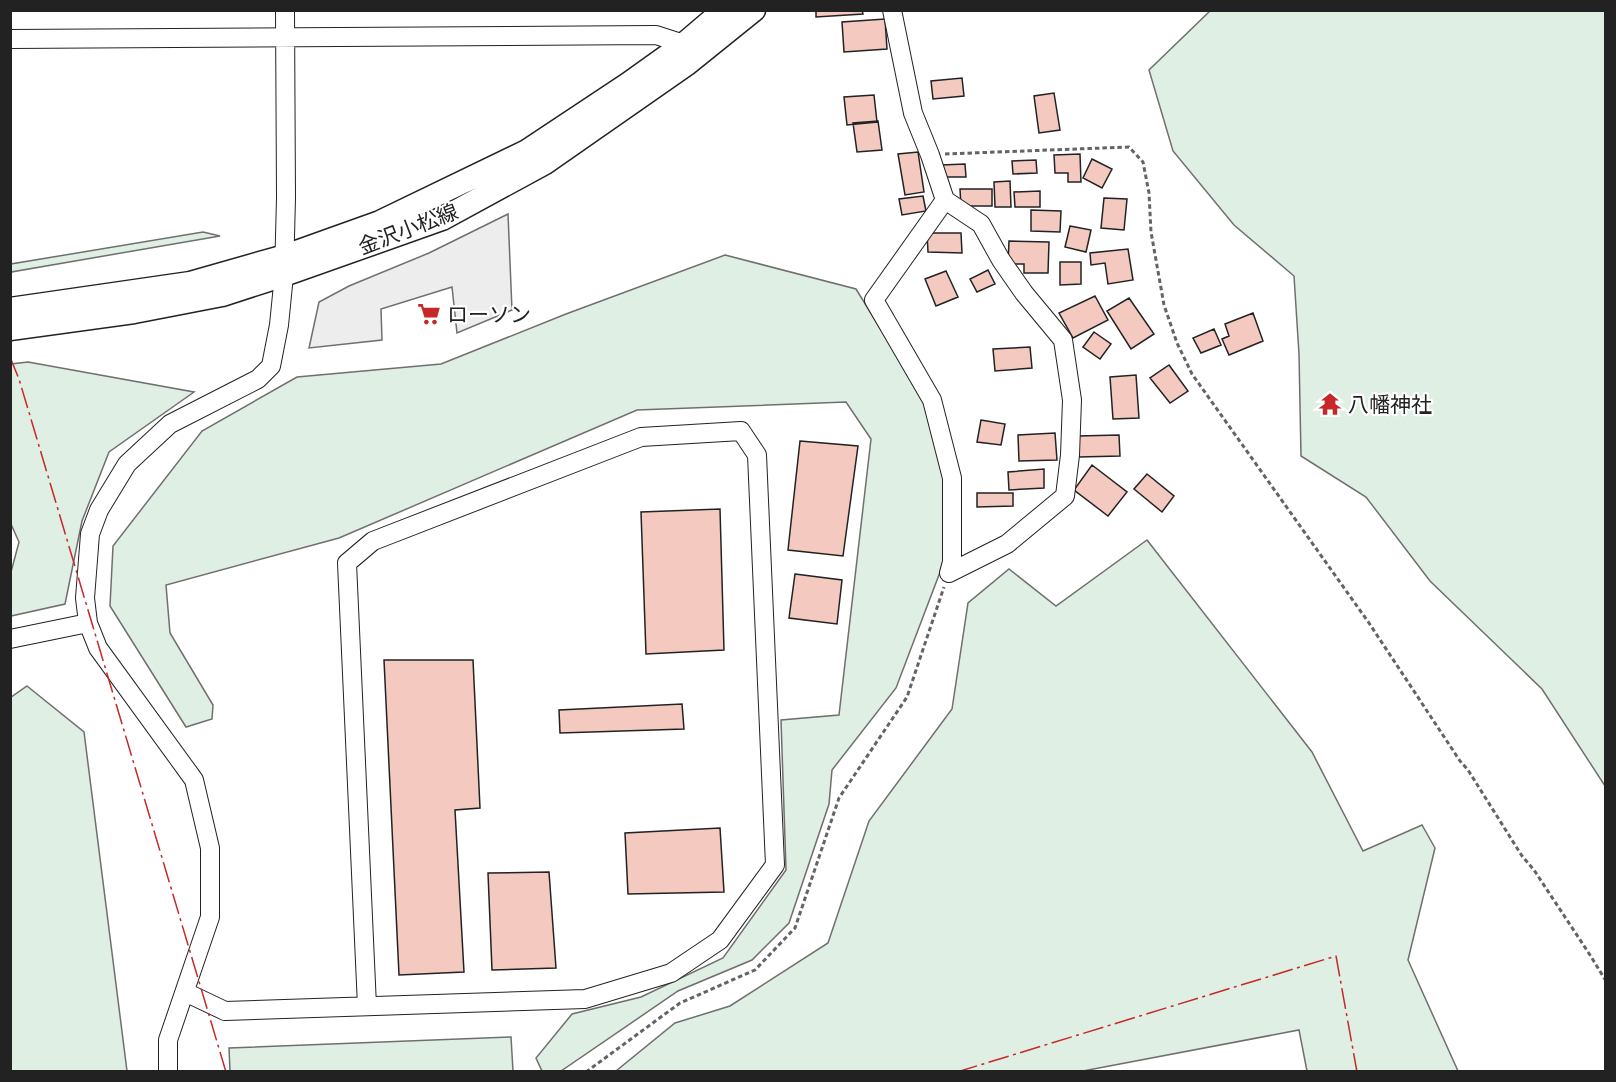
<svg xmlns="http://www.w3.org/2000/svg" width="1616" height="1082" viewBox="0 0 1616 1082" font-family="Figtree,'Noto Sans JP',sans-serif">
<rect width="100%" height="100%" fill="#fff"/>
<path fill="#e0efe3" stroke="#6f6f6f" stroke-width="1.5" d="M1210,11H1605V786L1542,689L1430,581L1366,497L1301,456L1299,354L1294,276L1234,225L1173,151L1149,70Z
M203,232L220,236L11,272V264Z
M725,255L856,289L925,401L945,479V559L896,688L832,770L829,804L789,923L752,960L678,991L561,1071H542L536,1058L572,1014L641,997L723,958L786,870L781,720L839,715L871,439L846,402L637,410L339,538L166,585L170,633L213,705L212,719L186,727L110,606L113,546L202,431L297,377L441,364L566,314Z
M28,362L194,392L109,452L82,521L65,604L11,616V572L19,542L11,524V364Z
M1147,540L1312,752L1363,851L1422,825L1435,848L1408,960L1458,1071H1307L1299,1030L1083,1071H616L675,1023L730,1006L828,943L869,821L952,709L968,603L1009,569L1056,606Z
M27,686L84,732L127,1071H11L10,698Z
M511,1037L513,1071H230L229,1048Z"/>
<path fill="#ededed" stroke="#6f6f6f" stroke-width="1.5" d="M508,214L512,310L457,333L452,287L381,309L382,340L309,348L319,302L349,286L429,253Z"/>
<path fill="#f3c9c0" stroke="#222" stroke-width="1.5" d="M816,10H862L863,14L816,17Z
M885,19L887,49L844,52L842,22Z
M962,78L964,96L933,99L931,81Z
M1054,93L1060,130L1039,133L1034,96Z
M874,95L877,122L847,125L844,97Z
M878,121L882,150L857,152L853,123Z
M918,152L924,192L905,195L898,154Z
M1080,154L1081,182H1068V173H1055L1054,155Z
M1092,159L1112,169L1102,188L1083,178Z
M1036,160L1037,173L1013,174L1012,161Z
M965,164L966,177H942L941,165Z
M1010,181L1011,207H995L994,182Z
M960,189H992V206H961Z
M1040,191V207H1015L1014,192Z
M923,196L926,211L902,215L899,199Z
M1104,198L1127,199L1124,230L1101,228Z
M1031,210L1061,211L1060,232L1031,231Z
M1070,226L1091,230L1086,252L1065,247Z
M927,233H961L962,253L928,252Z
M1009,241L1049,242L1048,273H1024V264H1008Z
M1128,249L1133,280L1108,284L1105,263L1091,265L1090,253Z
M1060,262H1081V284L1060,285Z
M988,270L995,284L977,292L970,279Z
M946,271L958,297L936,306L925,279Z
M1095,296L1108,320L1073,338L1059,313Z
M1129,298L1154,334L1131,349L1107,311Z
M1253,313L1263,341L1229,355L1222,339L1229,336L1225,324Z
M1214,329L1221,345L1201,353L1193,338Z
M1094,332L1111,344L1100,359L1083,347Z
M1030,347L1032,368L995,371L993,349Z
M1169,365L1188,391L1170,403L1150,378Z
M1136,375L1139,418L1113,419L1110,377Z
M981,420L1005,424L1001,445L977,442Z
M1055,433L1057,460L1019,461L1018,435Z
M1119,435L1120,456L1079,457L1078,436Z
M800,441L858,446L843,556L788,550Z
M1092,465L1127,492L1108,516L1074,490Z
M1044,469V488L1009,490L1008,472Z
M1147,474L1174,496L1162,512L1134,489Z
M977,493H1013V506L977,507Z
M720,509L724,650L646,654L641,512Z
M795,574L842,580L837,624L789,618Z
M384,660H473L480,808L455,810L464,972L399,975Z
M682,704L684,729L560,733L559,710Z
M720,828L724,892L628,894L625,833Z
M549,872L556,968L492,970L488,873Z"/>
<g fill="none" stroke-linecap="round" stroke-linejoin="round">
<g stroke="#222" stroke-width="20">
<path id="minor" d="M892,10L913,113L930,155L945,200L874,300L932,400L952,478V562L949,573
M10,39L656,35L684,44
M945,200L981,224L1001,260L1024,293L1063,340L1072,400L1070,455L1065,496L1007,544L949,573
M10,639L88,623
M185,992L225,1011L585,999L671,973L720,940L775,865L757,455L741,431L641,437L373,541L347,563L367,1006
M168,1072V1040L210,917V848L194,780L98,648L88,623L85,598L90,534L99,510L127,464L170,424L258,379L271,366L279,325L284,275L286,198L285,10"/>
</g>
<g stroke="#222" stroke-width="25">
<path id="major" d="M10,309L190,283L285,256L380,222L527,151L628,84L684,44L724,10
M10,329L134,312L222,295L284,275L442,219L545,163L687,64L754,10"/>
</g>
<path stroke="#646464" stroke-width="3" stroke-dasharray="4.5 3" stroke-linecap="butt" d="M945,154L1129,147L1143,162L1149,193L1151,232L1164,305L1177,343L1192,374L1369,623L1460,761L1468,770L1522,856L1534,870L1590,955L1606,981
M586,1072L680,1003L755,970L795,928L839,798L907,697L944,587"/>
<use href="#minor" stroke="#fff" stroke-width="18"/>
<use href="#major" stroke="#fff" stroke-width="22"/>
<path stroke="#c62828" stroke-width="1.5" stroke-dasharray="21 4.5 3 4.5" stroke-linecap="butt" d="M10,357L19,379L226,1072
M957,1072L1336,956L1357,1072"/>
</g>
<defs>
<g id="supermarket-bare" transform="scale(1.8)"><path d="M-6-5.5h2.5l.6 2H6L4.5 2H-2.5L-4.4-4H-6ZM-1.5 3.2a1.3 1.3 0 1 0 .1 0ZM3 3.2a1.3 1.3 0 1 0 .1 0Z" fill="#c62828" stroke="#fff" stroke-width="2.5" paint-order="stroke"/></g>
<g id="temple-bare" transform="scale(1.8)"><path d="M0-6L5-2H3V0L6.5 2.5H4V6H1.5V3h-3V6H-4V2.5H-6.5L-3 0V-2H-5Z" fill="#c62828" stroke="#fff" stroke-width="2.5" paint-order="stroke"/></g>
</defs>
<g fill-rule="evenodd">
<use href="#supermarket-bare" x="429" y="314"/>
<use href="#temple-bare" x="1330" y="404"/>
</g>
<g text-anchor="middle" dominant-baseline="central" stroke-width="4.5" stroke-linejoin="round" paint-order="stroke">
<g font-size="21" fill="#222" stroke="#fff">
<text transform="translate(408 229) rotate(-21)">金沢小松線</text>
</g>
<g font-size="21" fill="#222" stroke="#fff" text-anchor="start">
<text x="447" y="314">ローソン</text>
<text x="1348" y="404">八幡神社</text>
</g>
</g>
<rect width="1616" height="1082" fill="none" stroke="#222222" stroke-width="24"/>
</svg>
